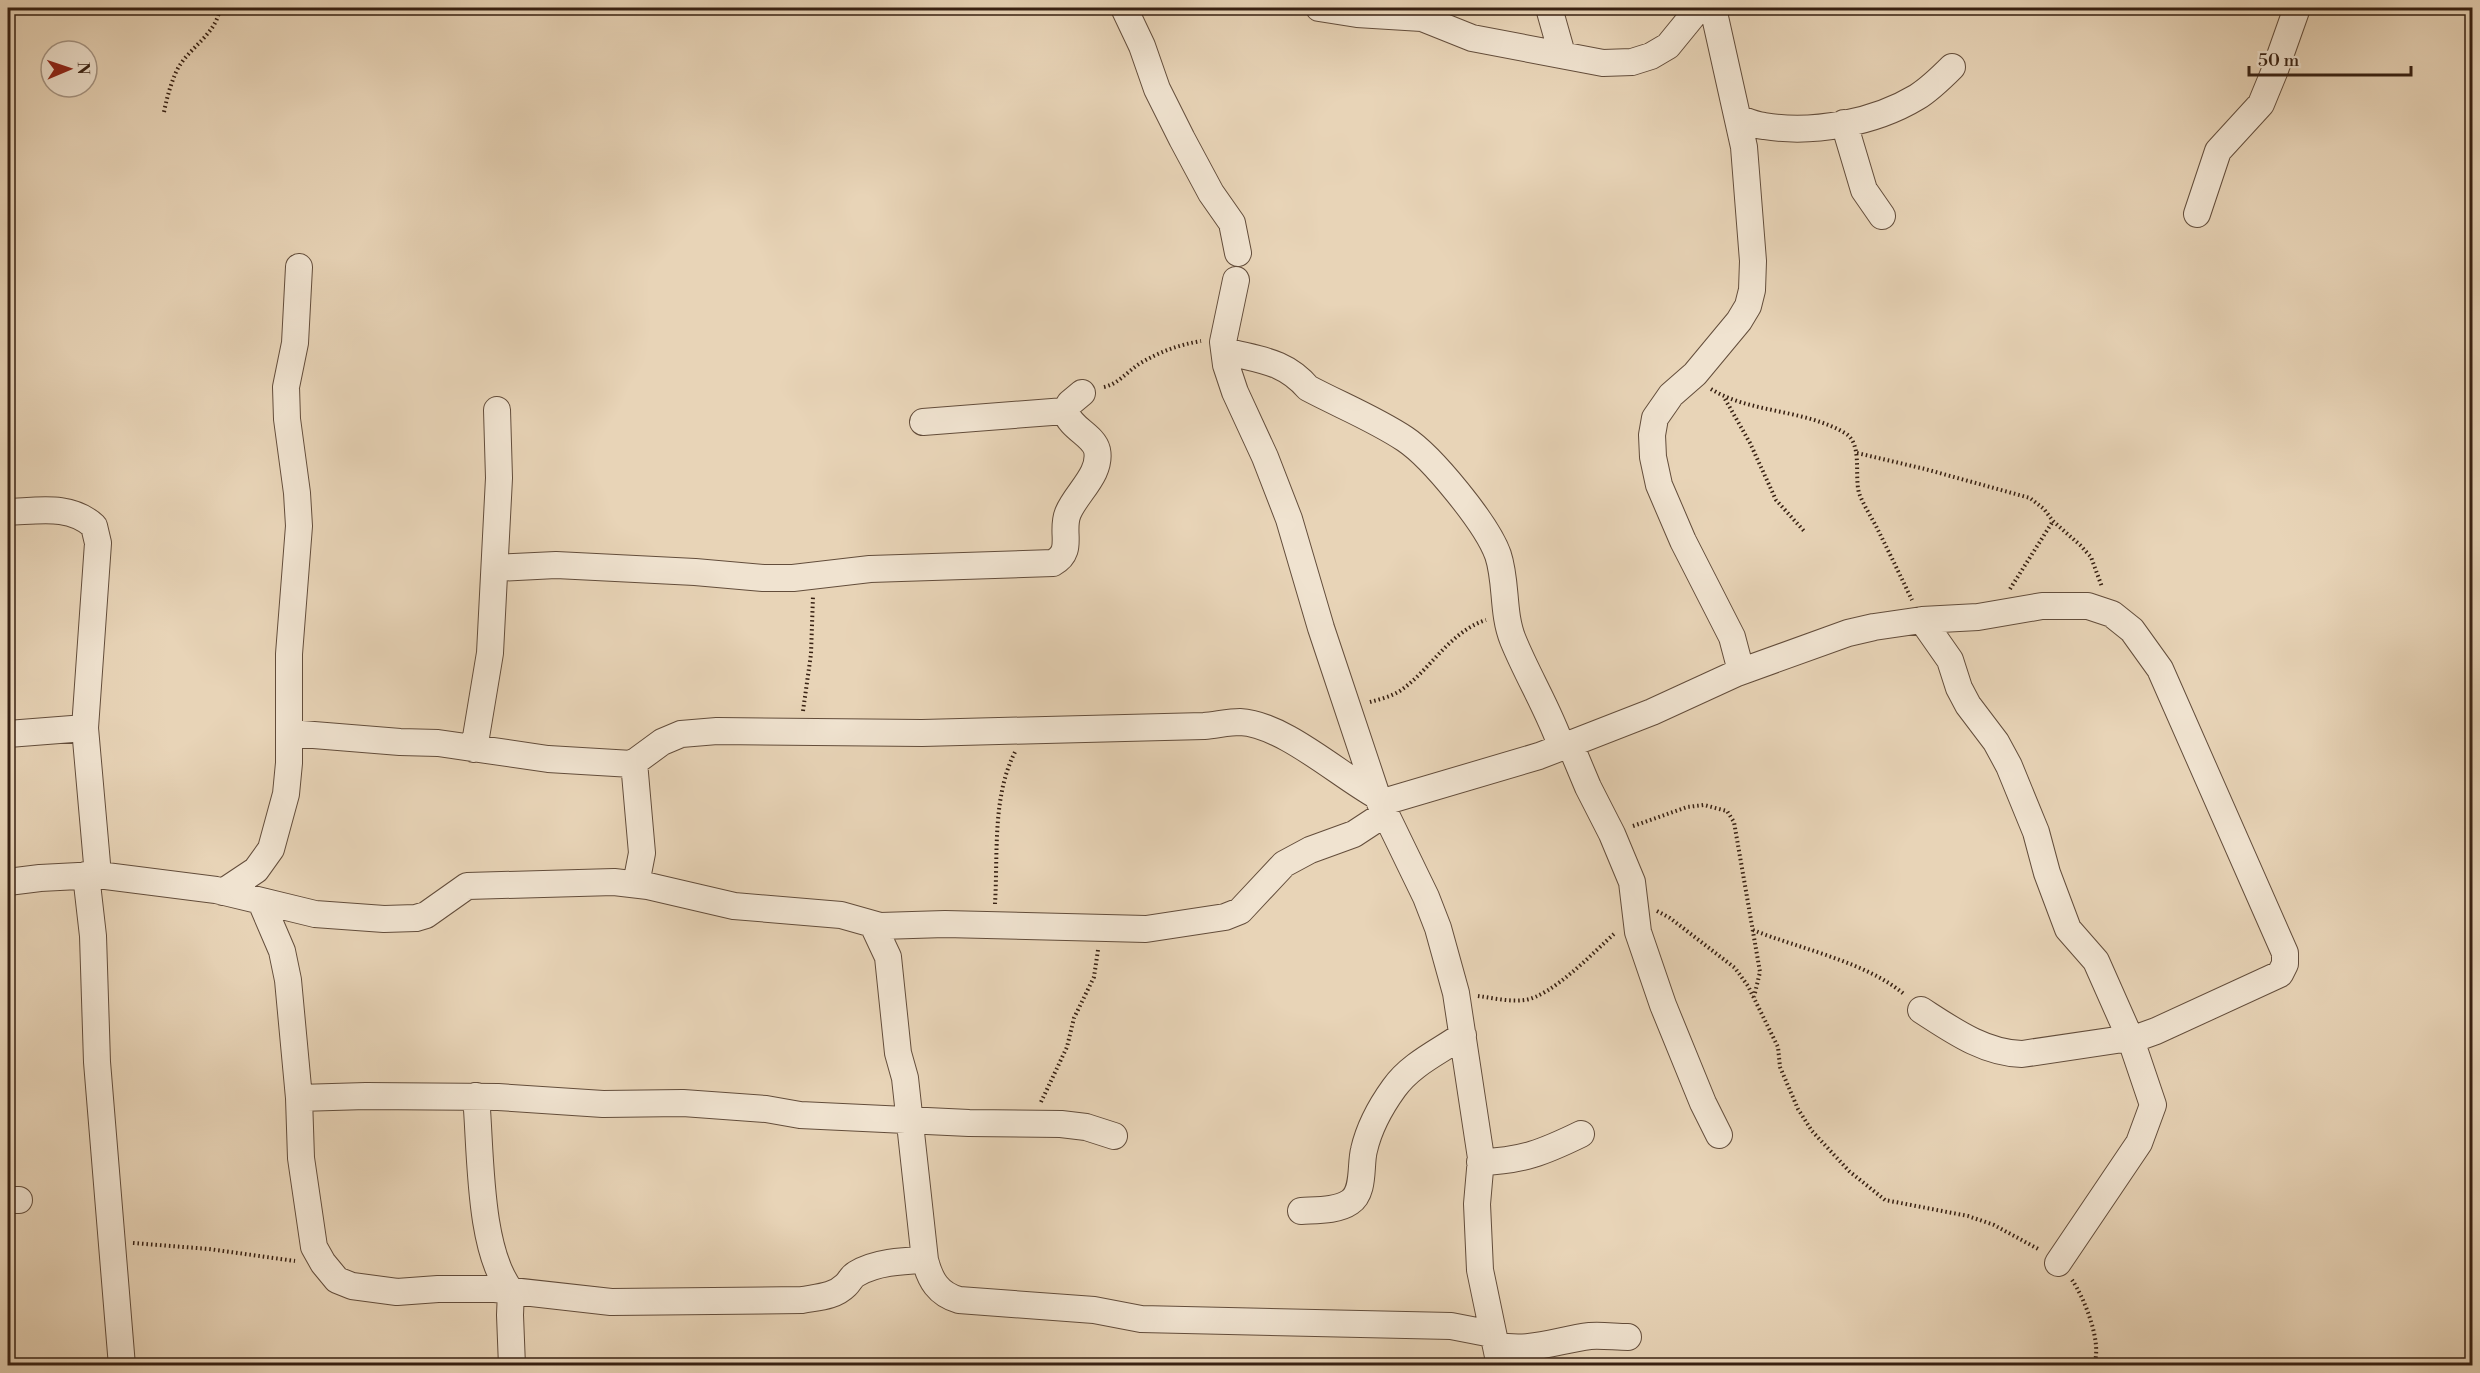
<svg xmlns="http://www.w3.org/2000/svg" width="2480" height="1373" viewBox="0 0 2480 1373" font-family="'Libre Bodoni',serif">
<rect width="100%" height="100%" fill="#e8d4b7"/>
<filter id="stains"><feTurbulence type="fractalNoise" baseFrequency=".00333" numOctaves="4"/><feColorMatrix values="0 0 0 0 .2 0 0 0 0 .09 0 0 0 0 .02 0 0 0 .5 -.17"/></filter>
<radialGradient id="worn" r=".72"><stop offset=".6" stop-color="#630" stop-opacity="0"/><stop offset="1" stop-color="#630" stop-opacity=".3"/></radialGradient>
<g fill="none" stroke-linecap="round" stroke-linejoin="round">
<g stroke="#634d3b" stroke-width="28">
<path id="street" d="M1124,8L1142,46L1157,89L1182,139L1211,193L1232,223L1238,253
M1319,8L1357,14L1422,18L1472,38L1603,63L1632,62L1651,56L1668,46L1699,8
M1549,8L1562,54
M1713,8L1744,147L1753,261L1752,290L1748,306L1739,321L1695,374L1671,395L1655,418L1652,435L1653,457L1659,485L1683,541L1732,637L1741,671
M1738,118C1746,121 1755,125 1764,126C1813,134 1874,123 1917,97C1930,89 1941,78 1952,67
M1844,123L1864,190L1882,216
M2197,214L2218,151L2261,104L2275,70L2297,8
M1236,280L1223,342L1226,365L1235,392L1265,457L1289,519L1321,628L1377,796L1426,897L1438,928L1456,993L1481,1158L1477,1204L1480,1270L1500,1366
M1225,351C1258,360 1284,360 1308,388C1340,405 1375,419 1405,439C1432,457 1487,524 1498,555C1507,582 1502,613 1513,640C1528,677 1549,710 1562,748
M923,422L1065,411
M8,512C38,511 70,504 94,526L98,543L85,728L98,875
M495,568L556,565L695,572L763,578H793L870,569L1053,563C1075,551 1060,532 1068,513C1076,493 1102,474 1097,450C1093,435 1071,429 1065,411L1070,403L1082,393
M1922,620L1950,660L1959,688L1968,705L1996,742L2009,766L2036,832L2047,873L2068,929L2096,961L2131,1040L2153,1105L2139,1143L2058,1263
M289,733L400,742L438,743L548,759L632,764L662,742L681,734L717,731L922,733L1204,726C1216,725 1229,722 1240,722C1283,724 1339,775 1377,796
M8,734L85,728
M1570,744L1588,787L1612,834L1632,882L1638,932L1663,1005L1703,1103L1719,1135
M474,749L490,653L499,478L497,410
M634,762L642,853L636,884
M1380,803L1539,756L1652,712L1737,673L1848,633L1874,627L1922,620L1978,617L2042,606H2088L2112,614L2132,630L2160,669L2285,953V964L2280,974L2156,1031L2131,1040
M86,875L93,936L97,1062L122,1366
M8,882L40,878L98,875L216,890L315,914L384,919L416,918L426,915L467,886L614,882L648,886L734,906L841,915L880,926L945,924L1146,929L1225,917L1240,911L1284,864L1310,850L1354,834L1386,813
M223,892L256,870L271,849L286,794L289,763V654L299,526L297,493L287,419L286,387L295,343L299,267
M261,902L282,951L288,980L299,1098L301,1158L314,1247L323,1263L337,1280L352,1286L397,1292L438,1289H495L611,1302L802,1300C818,1297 834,1297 846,1285C850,1281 851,1277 856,1274C876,1262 902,1261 925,1260
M873,925L888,957L898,1053L905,1078L925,1260C930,1280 938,1294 959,1300L1094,1310L1141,1319L1451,1326L1487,1333L1494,1337
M1921,1010C1952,1030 1984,1053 2022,1054L2130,1038
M476,1096C481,1151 478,1249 511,1291L510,1315L512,1366
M299,1098L366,1096L498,1097L603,1104L683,1103L766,1109L800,1115L969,1123L1061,1124L1086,1127L1114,1136
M1480,1162C1522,1161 1544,1152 1581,1134
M8,1200H19
M1301,1211C1316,1210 1337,1211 1350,1202C1365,1192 1360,1165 1364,1150C1369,1128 1381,1106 1394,1088C1411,1064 1439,1052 1463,1035
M1496,1345C1529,1353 1557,1340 1590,1336C1602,1335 1616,1337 1628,1337"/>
</g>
<path stroke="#372012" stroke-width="4" stroke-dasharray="1.5 3" stroke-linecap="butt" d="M164,112C167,97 171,83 177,70C189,47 216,35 220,8
M1104,387C1118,384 1127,372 1139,364C1159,352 1178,345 1201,341
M1711,389C1749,413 1804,409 1845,433C1863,444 1854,474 1859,493C1863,504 1870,515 1876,526C1888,550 1900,575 1912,600
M1725,399L1750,443L1776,500L1804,531
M1857,453L1925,469L2030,498L2044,509L2053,521L2080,545L2091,557L2102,587
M2010,589L2053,521
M1370,702C1381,699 1394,696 1404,688C1433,666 1450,632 1486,620
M803,711L811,654L813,596
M1633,826L1687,807L1704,805L1727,811L1734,822L1760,972L1754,997
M995,904C998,855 992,797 1015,752
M1657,911L1670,918L1735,968L1748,986L1778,1047L1780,1067L1798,1109L1812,1131L1849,1171L1885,1200L1968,1216L1994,1225L2040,1250
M1753,930C1800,949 1867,962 1905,995
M1478,996C1493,998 1509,1002 1525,1000C1552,996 1594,952 1615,933
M1041,1102L1067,1047L1074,1018L1094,977L1098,950
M133,1243L209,1249L295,1261
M2072,1280C2084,1297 2104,1346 2093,1366"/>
<use href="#street" stroke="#f0e3d0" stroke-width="26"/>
</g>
<rect width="2480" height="1373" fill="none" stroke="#e8d4b7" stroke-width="30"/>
<rect x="9" y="9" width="2462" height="1355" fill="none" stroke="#372012" stroke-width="3"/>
<rect x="15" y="15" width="2450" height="1343" fill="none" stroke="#372012" stroke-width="1.5"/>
<g transform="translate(69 69) rotate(88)"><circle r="28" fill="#f0e3d0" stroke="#a69584" stroke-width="1.5"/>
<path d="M0-4.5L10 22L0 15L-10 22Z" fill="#8f2418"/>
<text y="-9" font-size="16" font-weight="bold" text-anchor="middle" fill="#372012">N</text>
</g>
<path d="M2249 66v9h162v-9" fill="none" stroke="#372012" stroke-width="3"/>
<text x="2258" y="66" font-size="18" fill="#372012" stroke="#f0e3d0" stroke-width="4.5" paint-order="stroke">50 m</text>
<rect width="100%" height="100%" filter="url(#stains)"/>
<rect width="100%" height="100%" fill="url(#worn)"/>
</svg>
